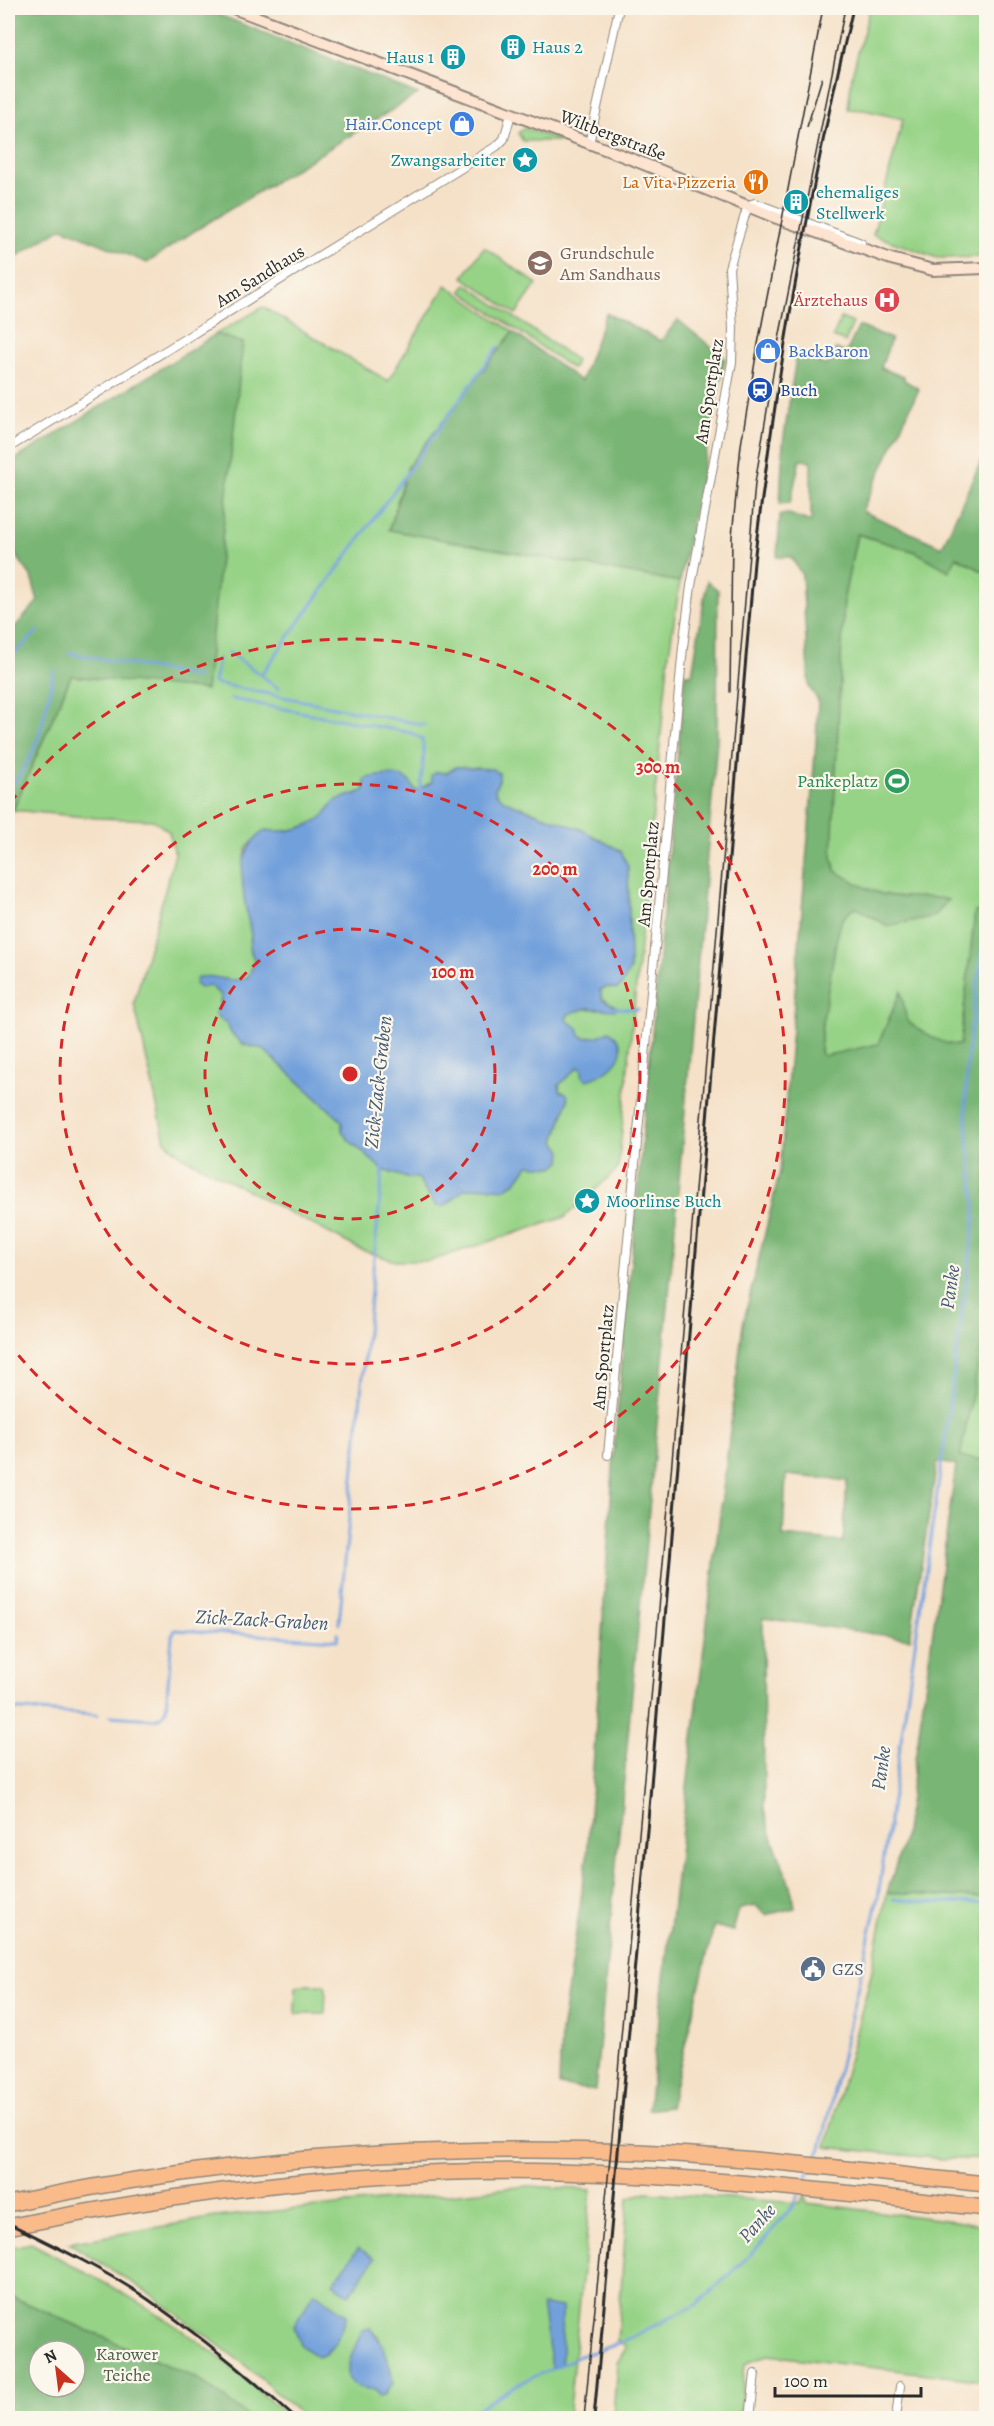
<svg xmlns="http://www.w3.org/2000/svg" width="994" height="2426" viewBox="0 0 994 2426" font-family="Alegreya,serif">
<rect width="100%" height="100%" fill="#fbf7ec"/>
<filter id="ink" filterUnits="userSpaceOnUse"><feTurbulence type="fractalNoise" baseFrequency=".0167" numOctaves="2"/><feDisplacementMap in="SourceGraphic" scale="12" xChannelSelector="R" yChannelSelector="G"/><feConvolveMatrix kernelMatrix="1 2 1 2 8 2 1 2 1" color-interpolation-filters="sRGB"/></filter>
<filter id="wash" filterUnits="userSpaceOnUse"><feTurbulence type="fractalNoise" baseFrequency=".008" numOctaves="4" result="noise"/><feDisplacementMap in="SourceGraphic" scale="24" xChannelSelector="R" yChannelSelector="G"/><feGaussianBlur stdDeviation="1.35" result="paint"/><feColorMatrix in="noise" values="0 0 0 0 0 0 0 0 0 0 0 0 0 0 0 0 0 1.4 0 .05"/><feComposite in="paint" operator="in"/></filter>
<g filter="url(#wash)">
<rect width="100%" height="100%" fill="#f5e1c8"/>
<path fill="#97d387" stroke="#617f59" stroke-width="1.5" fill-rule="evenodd" d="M870,8H986V257L938,258L873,235L903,119L864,110L848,109L852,75Z
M525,128L558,139L563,141H523L518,133Z
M484,247L537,284L516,314L463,277Z
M466,284L576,360L573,369L461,291Z
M446,285L513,332L408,466L389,530L680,582L669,653L618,1169L565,1217L430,1261H395L361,1250L182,1156L165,1141L134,1003L175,854L169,832L153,820L97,818L13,810L71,676L243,343L216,334L263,307L388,381ZM456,767L499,780L495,789L496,794L507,802L580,829L621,851L628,867L630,969L617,989L607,987L600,990L602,999L617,1007C600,1010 584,1006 568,1014L566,1020L578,1028L580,1035L585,1038L599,1036L609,1031L582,1067H578L559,1085L560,1091L568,1100L555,1141L553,1167L528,1165L516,1182L504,1189L486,1187L464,1189L445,1206L427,1194L418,1178H407L383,1170L349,1140L342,1131V1121L263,1049L243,1044L231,1033L227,1023L218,1018L221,995L209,985L222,979L239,981L248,977L255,961L249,948L251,934L247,915L246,848L266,830C283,834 309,828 323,816C329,811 331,803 339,800C347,796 357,795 365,790V779L418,790L432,782L436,772L446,773Z
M841,318L853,323L845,342L833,337Z
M857,534L916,552L949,570L956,557L986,573V911L975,912L960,1045L820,1057L844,597Z
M986,1319V1469L958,1465Z
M887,1893L986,1898V2159H943L826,2147L871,1975Z
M300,1985H324L326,1989L325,2014H297L295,2011L296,1987Z
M529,2186L591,2190L568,2418H305L245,2365L149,2293L69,2243L216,2217ZM370,2328L378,2336L391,2370L379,2397L376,2390Z
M646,2192L800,2203L805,2195L807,2203L986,2225V2381L768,2355L745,2364L739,2418H613L617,2363L626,2348L617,2341L628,2198Z
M31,2243C81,2270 132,2296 179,2328C218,2354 254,2387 290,2418H8V2248ZM39,2351H75V2387H39Z"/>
<path fill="#79b574" stroke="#527050" stroke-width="1.5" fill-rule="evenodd" d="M8,8H202L418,94L196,230L147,263L62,228L8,262Z
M606,313L661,341L678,320L725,358L680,582L389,530L408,466L513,332L581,381Z
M859,326L891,339L881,368L904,377V380L919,389L862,511L942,547L982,459L986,460V573L957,557L949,571L916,552L857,534L844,597L832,857L836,871C852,880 869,892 888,895C909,900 928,894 948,900L935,916L888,926L855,907L842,919L836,942L822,1024L820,1052L823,1056L878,1044L901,991L907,1021C921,1031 942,1046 960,1045L975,912L986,911V1325L960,1457L986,1460V1898L887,1893L904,1839L956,1465L937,1462L910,1639L763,1618L764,1808C770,1843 790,1873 795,1908L766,1915L756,1906L739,1909L733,1931L714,1926L670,2107L648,2110L743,1324L780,1171L816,743L818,700L809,687L802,575L791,557H777L780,515L789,514L811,522V461L800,460L790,503L780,504L783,443L797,351L826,366L836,349L846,353ZM786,1475L847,1481L843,1542L783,1536Z
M216,334L243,343L206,690L71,676L13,810L8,813V635L38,601L31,576L8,544V464Z
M707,581L718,590L717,740L670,1284L595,2091L559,2085L561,2033L587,1858L615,1438L685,674H692Z
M8,2295L198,2379L251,2418H8ZM39,2351H75V2387H39Z"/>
<path fill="#72a0db" stroke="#4e6683" stroke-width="1.5" d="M456,767L493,769L499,773V780L495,789L496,794L507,802L580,829L621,851L628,867L630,969L622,985L617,989L607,987L600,990L602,999L617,1007L615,1010L587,1008L568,1014L566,1020L578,1028L580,1035L585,1038L599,1036L609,1031C638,1049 609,1075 587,1080L582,1076V1068L578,1067L559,1085L560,1091L567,1094L568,1100L555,1141L562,1151L561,1162L553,1167L528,1165L516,1182L504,1189L486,1187L465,1189L445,1206H436L418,1178H407L383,1170L349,1140L342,1131V1121L263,1049L243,1044L231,1033L227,1023L218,1018L215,1012L221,1005V995L209,985L200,988L195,984L197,978C215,972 229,986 248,977L255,961C246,943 253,945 250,929C244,896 230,852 266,830C283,834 312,828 325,814C329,809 331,804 337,800C346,796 356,795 365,790V779C379,775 410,770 414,790H418L432,782L431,776L436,772L446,773Z
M358,2248L375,2258L349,2295L333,2283Z
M314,2292L347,2315C341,2328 334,2355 317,2357L300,2344L294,2326Z
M542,2305L562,2307V2364L552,2368Z
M370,2328C384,2342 390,2363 393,2383L385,2394L379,2397L376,2390C330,2392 352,2352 363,2330Z"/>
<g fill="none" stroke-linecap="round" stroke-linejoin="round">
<path stroke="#72a0db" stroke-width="3" d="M228,652L261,675L498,347
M69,653L198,677
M218,658L214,683L424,725
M8,660L38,631
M261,675L279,689
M231,699L412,733L422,739L424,754L420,792
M8,791C41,751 43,720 54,671
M615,1008L638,1009
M339,1623L383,1166
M8,1709L98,1715
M110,1716L154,1719L161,1717L166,1709L172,1636L175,1630L337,1640L338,1633
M893,1899L921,1902L986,1903
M815,2161L821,2148L878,1897L944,1446L975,1217C976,1181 967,1147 966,1112C964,1051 978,989 986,930
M804,2183L810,2170
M463,2418L516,2385L580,2356L618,2344L698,2304L754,2251L793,2206L799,2194"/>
</g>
</g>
<g filter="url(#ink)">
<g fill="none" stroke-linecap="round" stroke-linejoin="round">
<g stroke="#90867a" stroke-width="10">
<path id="street" d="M589,144L619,8
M8,448L497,146L504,139L511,114
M608,1455L683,647L691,586L732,362L733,328L729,268L748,205L755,203L861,243
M750,2418L755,2374
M896,2418L900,2386"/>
</g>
<g stroke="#90867a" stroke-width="14">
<path id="secondary" d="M233,8L639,162L777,218L891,259L933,270L986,268"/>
</g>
<g stroke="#90867a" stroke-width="18">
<path id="highway" d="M8,2204C213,2159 426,2144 637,2152C754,2157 870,2172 986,2184
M8,2227C186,2191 376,2167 558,2172C701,2176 844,2193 986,2208"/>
</g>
<use href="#street" stroke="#fff" stroke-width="8"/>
<use href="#secondary" stroke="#fde4d1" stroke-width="10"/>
<use href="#highway" stroke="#fabb8b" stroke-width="15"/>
<path stroke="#2b2b2b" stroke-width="1.5" d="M807,127L822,78
M730,692L732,536L741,445L758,344L823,8
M584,2418L613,2128L671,1473L755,483L778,344L845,8"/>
<path stroke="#2b2b2b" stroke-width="3" d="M8,2223C53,2245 107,2271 149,2300C200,2336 249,2376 295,2418
M594,2418L650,1797L754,562C776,376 809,190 853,8"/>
</g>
</g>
<g fill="none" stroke="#d62828" stroke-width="3" stroke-dasharray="10 8">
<circle cx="350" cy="1074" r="145"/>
<circle cx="350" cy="1074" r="290"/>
<path d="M10 803A435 435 0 1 1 10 1345"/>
</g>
<defs>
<g id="building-disc" transform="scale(1.35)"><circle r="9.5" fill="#0f9aa8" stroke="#fbf7ec"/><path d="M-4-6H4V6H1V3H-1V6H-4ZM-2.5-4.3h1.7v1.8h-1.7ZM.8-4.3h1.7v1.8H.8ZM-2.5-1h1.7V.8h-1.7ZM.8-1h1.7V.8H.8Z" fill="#fff"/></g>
<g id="shop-disc" transform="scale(1.35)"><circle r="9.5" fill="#3f7fe0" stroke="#fbf7ec"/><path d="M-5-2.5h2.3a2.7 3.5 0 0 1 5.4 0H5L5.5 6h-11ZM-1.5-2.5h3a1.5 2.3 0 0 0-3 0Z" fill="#fff"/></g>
<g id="sight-disc" transform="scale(1.35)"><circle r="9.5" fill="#0f9aa8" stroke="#fbf7ec"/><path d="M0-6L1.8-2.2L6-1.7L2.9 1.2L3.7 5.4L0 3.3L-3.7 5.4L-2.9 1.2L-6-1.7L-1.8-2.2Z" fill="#fff"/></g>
<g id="restaurant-disc" transform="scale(1.35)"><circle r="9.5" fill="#e8710a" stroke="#fbf7ec"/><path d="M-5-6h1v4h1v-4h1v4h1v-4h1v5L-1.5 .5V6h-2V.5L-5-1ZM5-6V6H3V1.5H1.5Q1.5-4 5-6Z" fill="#fff"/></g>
<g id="school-disc" transform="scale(1.35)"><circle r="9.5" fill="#8d6e63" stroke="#fbf7ec"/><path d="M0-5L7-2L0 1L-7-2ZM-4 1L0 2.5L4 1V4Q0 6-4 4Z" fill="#fff"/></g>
<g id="hospital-disc" transform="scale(1.35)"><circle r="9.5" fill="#e0444e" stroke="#fbf7ec"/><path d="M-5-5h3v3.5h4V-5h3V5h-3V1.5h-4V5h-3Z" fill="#fff"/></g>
<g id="station-disc" transform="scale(1.35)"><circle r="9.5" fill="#1a4fb4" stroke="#fbf7ec"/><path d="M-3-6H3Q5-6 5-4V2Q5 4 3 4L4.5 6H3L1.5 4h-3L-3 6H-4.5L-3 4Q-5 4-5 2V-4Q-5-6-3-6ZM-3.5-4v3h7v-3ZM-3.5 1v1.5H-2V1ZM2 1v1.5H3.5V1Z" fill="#fff"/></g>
<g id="stadium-disc" transform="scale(1.35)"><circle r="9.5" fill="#2e9e5b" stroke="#fbf7ec"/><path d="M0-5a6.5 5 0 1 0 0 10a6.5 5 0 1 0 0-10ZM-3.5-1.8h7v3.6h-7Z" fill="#fff"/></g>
<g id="civic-disc" transform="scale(1.35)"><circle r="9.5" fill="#5c6f8a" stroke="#fbf7ec"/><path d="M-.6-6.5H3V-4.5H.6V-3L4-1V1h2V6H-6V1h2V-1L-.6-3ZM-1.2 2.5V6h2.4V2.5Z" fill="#fff"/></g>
</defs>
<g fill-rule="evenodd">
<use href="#building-disc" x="513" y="47"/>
<use href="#building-disc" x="453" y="57"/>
<use href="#shop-disc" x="462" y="124"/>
<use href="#sight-disc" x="525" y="160"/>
<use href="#restaurant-disc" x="756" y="182"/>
<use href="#building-disc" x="796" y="202"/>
<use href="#school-disc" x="540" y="263"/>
<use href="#hospital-disc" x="887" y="300"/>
<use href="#shop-disc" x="768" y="351"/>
<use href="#station-disc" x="760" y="390"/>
<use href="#stadium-disc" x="897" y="781"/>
<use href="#sight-disc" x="587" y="1201"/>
<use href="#civic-disc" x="813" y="1969"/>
</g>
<g text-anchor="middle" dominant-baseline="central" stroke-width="4.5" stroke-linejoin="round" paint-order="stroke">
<g font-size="18" fill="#0d838f" stroke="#fbf7ec" text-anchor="start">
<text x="532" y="47">Haus 2</text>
<text x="434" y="57" text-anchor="end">Haus 1</text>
<text x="506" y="160" text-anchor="end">Zwangsarbeiter</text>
<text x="816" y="192">ehemaliges<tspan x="816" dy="21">Stellwerk</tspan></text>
<text x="606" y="1201">Moorlinse Buch</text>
</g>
<g font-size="18" fill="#366cbe" stroke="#fbf7ec" text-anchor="end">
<text x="442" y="124">Hair.Concept</text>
<text x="788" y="351" text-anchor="start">BackBaron</text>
</g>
<g font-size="18" fill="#2b2b2b" stroke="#fbf7ec">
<text transform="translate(613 135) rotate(21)">Wiltbergstraße</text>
<text transform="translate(260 276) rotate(-32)">Am Sandhaus</text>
<text transform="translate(709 391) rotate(-81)">Am Sportplatz</text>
<text transform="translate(648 874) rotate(-85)">Am Sportplatz</text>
<text transform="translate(603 1357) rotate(-85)">Am Sportplatz</text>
</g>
<g font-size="18" fill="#c56008" stroke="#fbf7ec" text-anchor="end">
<text x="736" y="182">La Vita Pizzeria</text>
</g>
<g font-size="18" fill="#785e54" stroke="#fbf7ec" text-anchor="start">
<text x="560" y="253">Grundschule<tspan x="560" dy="21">Am Sandhaus</tspan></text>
</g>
<g font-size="18" fill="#be3a42" stroke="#fbf7ec" text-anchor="end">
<text x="868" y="300">Ärztehaus</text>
</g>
<g font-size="18" fill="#164399" stroke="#fbf7ec" text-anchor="start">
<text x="780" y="390">Buch</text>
</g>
<g font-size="18" fill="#27864d" stroke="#fbf7ec" text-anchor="end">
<text x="878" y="781">Pankeplatz</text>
</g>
<g font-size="18" fill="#4e5e75" stroke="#fbf7ec" text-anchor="start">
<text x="832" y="1969">GZS</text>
</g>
<g font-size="18" fill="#4b5d47" stroke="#fbf7ec">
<text x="127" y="2354">Karower<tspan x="127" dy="21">Teiche</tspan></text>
</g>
<g font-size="20" font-style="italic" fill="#475a71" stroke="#fbf7ec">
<text transform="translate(378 1082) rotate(-84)">Zick-Zack-Graben</text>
<text transform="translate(950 1287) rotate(-82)">Panke</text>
<text transform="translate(262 1620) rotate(3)">Zick-Zack-Graben</text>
<text transform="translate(881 1768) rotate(-82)">Panke</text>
<text transform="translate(757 2223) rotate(-48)">Panke</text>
</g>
</g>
<circle cx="350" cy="1074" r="9" fill="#d62828" stroke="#fbf7ec" stroke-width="3"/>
<g font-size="18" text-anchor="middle" font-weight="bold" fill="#d62828" stroke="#fbf7ec" stroke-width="4.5" stroke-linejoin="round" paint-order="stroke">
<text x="658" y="773">300 m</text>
<text x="555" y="875">200 m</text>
<text x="453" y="978">100 m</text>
</g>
<rect width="994" height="2426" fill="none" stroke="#fbf7ec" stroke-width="30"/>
<g transform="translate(57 2369) rotate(332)"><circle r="28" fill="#fbf7ec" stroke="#a8a59f" stroke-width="1.5"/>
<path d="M0-4.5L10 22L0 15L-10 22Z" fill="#c8321e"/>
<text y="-9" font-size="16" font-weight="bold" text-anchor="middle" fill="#2b2b2b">N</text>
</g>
<path d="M775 2387v9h146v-9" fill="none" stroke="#2b2b2b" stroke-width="3"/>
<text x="784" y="2387" font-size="18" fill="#2b2b2b" stroke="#fbf7ec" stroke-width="4.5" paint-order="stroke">100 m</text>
</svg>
